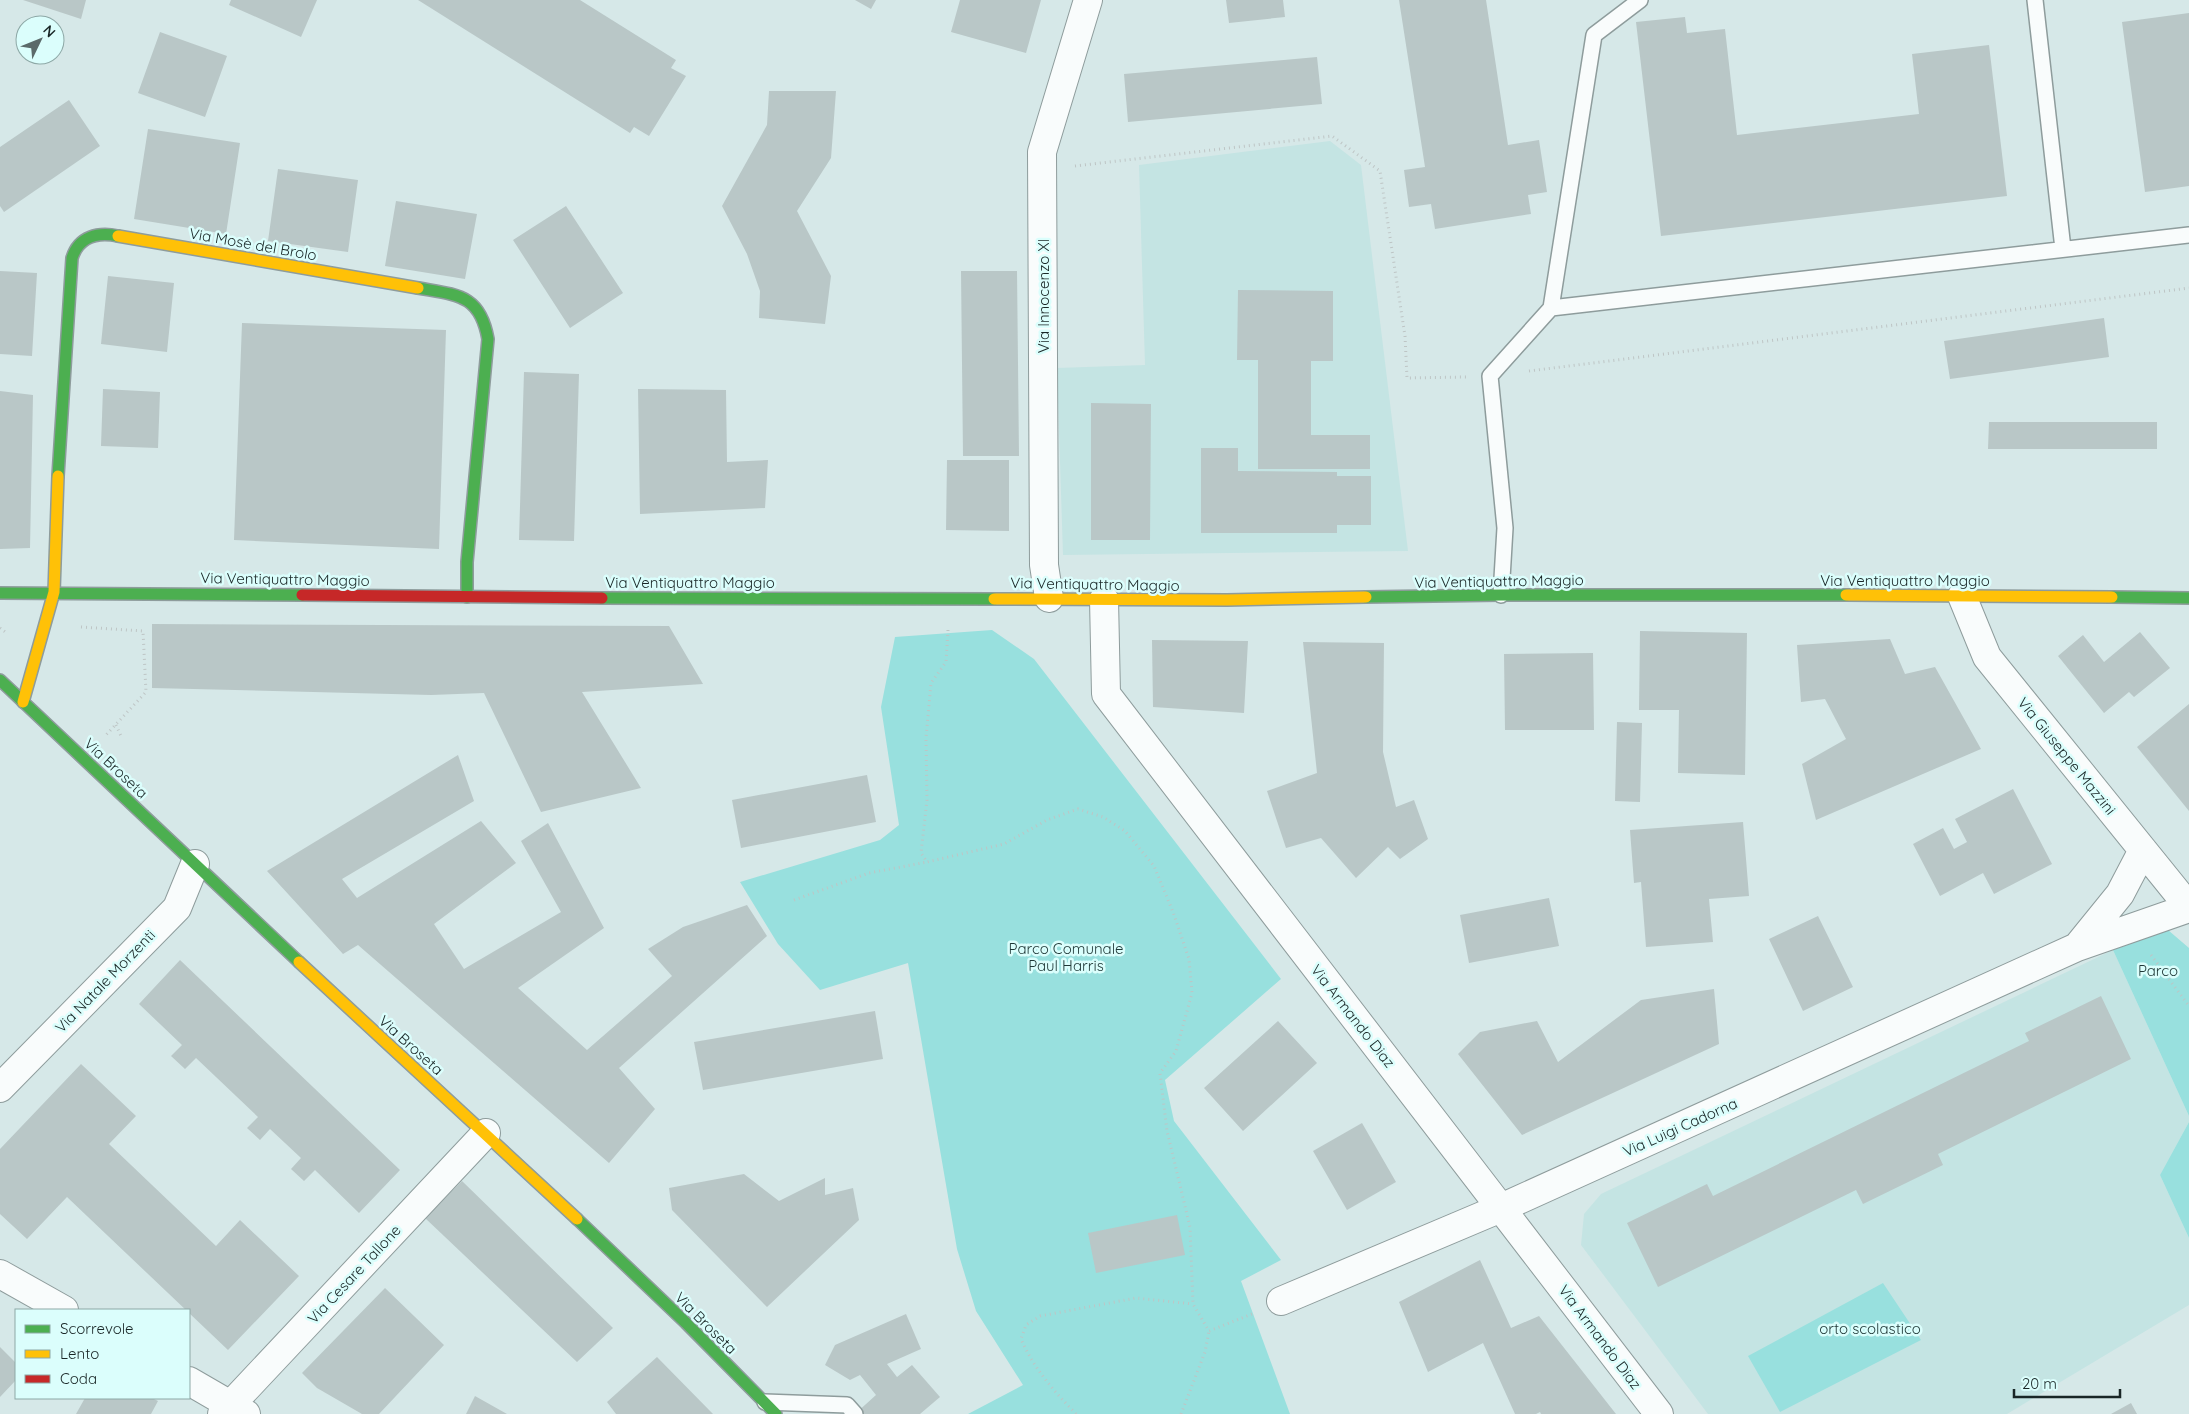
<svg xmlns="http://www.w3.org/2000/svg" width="2189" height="1414" viewBox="0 0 2189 1414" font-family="Quicksand,sans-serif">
<rect width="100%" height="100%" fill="#d6e8e8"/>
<path fill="#c4e4e3" d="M1330,141L1361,165L1408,551L1063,555L1057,368L1145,365L1139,165Z
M2113,950L2189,1116V1122L2160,1175L2189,1238V1305L2007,1414H1708L1581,1245L1584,1214L1601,1194Z"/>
<path fill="#98e0de" d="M992,630L1034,659L1281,979L1165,1080L1174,1121L1281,1260L1241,1281L1290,1414H968L1023,1385L976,1311L957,1249L908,963L820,990L778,944L740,882L880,840L899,825L881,707L895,637Z
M2168,930L2189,948V1116L2113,950Z
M2189,1122V1238L2160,1175Z
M1883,1283L1921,1340L1780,1412L1748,1356Z"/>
<path fill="#b9c7c7" d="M23,0H86L81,19Z
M231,0H317L301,37L229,5Z
M418,0H580L676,60L671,68L686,76L649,136L634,127L630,133Z
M855,0H876L871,9Z
M960,0H1041L1026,53L951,32Z
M1226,0H1283L1285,17L1229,23Z
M1399,0H1486L1508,145L1539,140L1547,192L1528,195L1531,214L1435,229L1431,204L1409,207L1404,170L1425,167Z
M2189,13V186L2145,192L2122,22Z
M1685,17L1687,33L1725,29L1737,135L1919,114L1912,54L1989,45L2007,196L1661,236L1636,22Z
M160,32L227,56L205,117L138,93Z
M1317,57L1322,104L1128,122L1124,74Z
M769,91H836L831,158L797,211L831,276L825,324L759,318L760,291L747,254L722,206L767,125Z
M69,100L100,146L4,212L0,206V147Z
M148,129L240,143L226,234L134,219Z
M278,169L358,180L348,252L268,241Z
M396,201L477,214L465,279L385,266Z
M566,206L623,293L570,328L513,240Z
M0,271L37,273L32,356L0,354Z
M961,271H1017L1019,456H963Z
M108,276L174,283L167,352L101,344Z
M1238,290L1333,291V361H1311V435H1370V469H1258V360H1237Z
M2104,318L2109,357L1950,379L1944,341Z
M242,323L446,330L439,549L234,540Z
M524,372L579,374L574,541L519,540Z
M103,389L160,392L158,448L101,446Z
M638,389L726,390L727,462L768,460L765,508L640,514Z
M0,391L33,395L30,548L0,549Z
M1091,403L1151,404L1150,540H1091Z
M1989,422H2157V449H1988Z
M1201,448H1238V471L1337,472V476H1371V525H1337V533H1201Z
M947,460H1009V531L946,530Z
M152,624L669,626L703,684L582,692L641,788L541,812L484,693L431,695L152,688Z
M1640,631L1747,633L1745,775L1678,773L1679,710H1639Z
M2140,632L2170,668L2134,697L2129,692L2104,713L2058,656L2083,635L2104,662Z
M1890,639L1905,674L1935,667L1981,749L1816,820L1802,764L1846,739L1825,699L1801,702L1797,645Z
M1152,640L1248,641L1244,713L1153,707Z
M1303,642L1384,643L1383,752L1396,807L1414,800L1428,839L1400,859L1388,847L1356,878L1321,838L1286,848L1267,791L1317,773Z
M1593,653L1594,730H1505L1504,654Z
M2189,704V811L2137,747Z
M1617,722L1642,723L1640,802L1615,801Z
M458,755L474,801L342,879L357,898L481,821L516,863L434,924L464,969L561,912L521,841L548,823L604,928L518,988L587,1050L672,976L648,949L683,927L747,905L767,936L619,1068L655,1109L609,1163L358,945L343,954L267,871Z
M867,775L876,822L741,848L732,800Z
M2013,789L2052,864L1994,894L1983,873L1940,896L1913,844L1943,828L1954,849L1967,842L1955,819Z
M1743,822L1749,896L1709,899L1713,942L1646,947L1641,882L1634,883L1630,830Z
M1549,898L1559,946L1469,963L1460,915Z
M1818,916L1853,987L1803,1011L1769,939Z
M180,960L400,1170L359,1213L315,1170L304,1181L291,1169L301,1158L270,1129L260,1140L247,1128L258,1117L196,1058L185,1069L171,1056L182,1045L139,1004Z
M1714,989L1719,1044L1522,1135L1458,1054L1480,1032L1537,1021L1558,1062L1641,1000Z
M2101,996L2131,1059L1938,1154L1943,1165L1863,1204L1856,1190L1658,1287L1627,1223L1707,1184L1713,1196L2029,1041L2025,1033Z
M875,1011L883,1059L703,1090L694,1042Z
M1278,1021L1317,1063L1243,1131L1204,1088Z
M81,1064L136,1116L109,1144L216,1246L240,1220L299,1276L228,1350L67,1197L27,1239L0,1214V1149Z
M1362,1123L1396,1182L1347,1210L1313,1151Z
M744,1174L779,1201L825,1178V1195L853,1188L859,1220L767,1307L672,1210L669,1188Z
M462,1181L613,1328L577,1362L425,1218Z
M1177,1215L1185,1255L1096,1273L1088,1233Z
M1480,1260L1511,1328L1539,1316L1616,1414H1541L1540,1412L1536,1414H1515L1483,1343L1428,1372L1399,1302Z
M385,1288L444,1345L379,1414H362L317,1388L302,1373Z
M906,1314L921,1349L887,1364L897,1377L912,1365L940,1397L920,1414H855L876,1395L860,1375L850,1380L825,1365L835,1345Z
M0,1347L16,1363V1380L0,1397Z
M657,1357L713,1414H616L607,1402Z
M475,1396L507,1414H466Z
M85,1398H152L158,1401L151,1414H76Z
M2131,1403L2137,1414H2111Z"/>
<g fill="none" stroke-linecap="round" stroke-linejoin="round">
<g stroke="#8e9c9c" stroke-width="18">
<path id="lane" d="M2035,0L2063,249
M1551,308L1594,35L1640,0
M1501,595L1505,528L1490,376L1551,308L2189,235
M765,1402L847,1405L855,1414"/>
</g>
<g stroke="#8e9c9c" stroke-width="30">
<path id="street" d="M1962,596L1987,657L2189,907
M1049,598L1044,565L1042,152L1088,0
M1104,599L1106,694L1659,1414
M2077,947L2120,894L2143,850
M0,1088L177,908L195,864
M0,1274L64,1310
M1281,1301L1501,1208L2077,947L2189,908
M189,1381L246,1414
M222,1414L486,1133"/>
</g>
<g stroke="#8e9c9c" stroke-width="14">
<path id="fast" d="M418,288C457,295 480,294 488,339L467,562V597
M58,476L72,258C79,236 98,232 118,236
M0,593L302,595
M1366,597L1501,595H1846
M2112,597L2189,598
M602,598L994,599
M0,680L299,962
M577,1219L686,1323L776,1414"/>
</g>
<g stroke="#8e9c9c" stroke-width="14">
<path id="slow" d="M118,236L418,288
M1846,595L2112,597
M994,599L1227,600L1366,597
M23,702L54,592L58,476
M299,962L577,1219"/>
</g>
<g stroke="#8e9c9c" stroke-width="14">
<path id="jam" d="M302,595L602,598"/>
</g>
<path stroke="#bec5c5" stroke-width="3" stroke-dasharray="1 4" stroke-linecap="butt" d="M1075,166L1332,136L1380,171L1405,336L1407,378L1466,377
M1529,371L2189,288
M81,627L143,631L146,692L106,735
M0,628L8,634
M948,630L946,662L931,683L926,738L927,800L921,853L927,862L1004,844L1047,820L1078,809L1103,817L1125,831L1154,866L1173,912L1189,959L1192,993L1176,1051L1160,1073L1167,1131L1190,1227L1193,1304L1209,1331L1252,1314
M116,725L121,736
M794,900L869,873L927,862
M2151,955L2189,1006
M1076,1414C1054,1391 1034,1369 1021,1339L1026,1325L1040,1316L1136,1298L1193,1304
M1181,1414L1205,1352L1209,1331"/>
<use href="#lane" stroke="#f9fcfc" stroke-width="15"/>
<use href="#street" stroke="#f9fcfc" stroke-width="28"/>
<use href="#fast" stroke="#4caf50" stroke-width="11"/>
<use href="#slow" stroke="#ffc107" stroke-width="11"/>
<use href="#jam" stroke="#c62828" stroke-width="11"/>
</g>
<g text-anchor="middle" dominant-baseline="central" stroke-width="5" stroke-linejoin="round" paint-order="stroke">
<g font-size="15" fill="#192626" stroke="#dbfefc">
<text transform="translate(253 244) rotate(10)">Via Mosè del Brolo</text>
<text transform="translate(1043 296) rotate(-90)">Via Innocenzo XI</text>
<text transform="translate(285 579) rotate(1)">Via Ventiquattro Maggio</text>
<text x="1905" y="580">Via Ventiquattro Maggio</text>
<text transform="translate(1499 581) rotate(-1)">Via Ventiquattro Maggio</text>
<text x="690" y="582">Via Ventiquattro Maggio</text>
<text transform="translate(1095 584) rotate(1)">Via Ventiquattro Maggio</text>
<text transform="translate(2067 756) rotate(51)">Via Giuseppe Mazzini</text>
<text transform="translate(116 768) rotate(43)">Via Broseta</text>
<text transform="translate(105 981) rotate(-46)">Via Natale Morzenti</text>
<text transform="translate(1353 1016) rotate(52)">Via Armando Diaz</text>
<text transform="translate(411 1045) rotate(42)">Via Broseta</text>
<text transform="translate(1680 1127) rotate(-24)">Via Luigi Cadorna</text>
<text transform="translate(354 1274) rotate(-47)">Via Cesare Tallone</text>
<text transform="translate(706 1323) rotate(45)">Via Broseta</text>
<text transform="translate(1600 1337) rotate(53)">Via Armando Diaz</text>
</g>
<g font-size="15" fill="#1e3736" stroke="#dbfefc">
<text x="1066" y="948">Parco Comunale<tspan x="1066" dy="17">Paul Harris</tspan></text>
<text x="2158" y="970">Parco</text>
<text x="1870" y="1328">orto scolastico</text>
</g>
</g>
<rect x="15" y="1309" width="175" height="90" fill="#dbfefc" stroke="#8da8a6"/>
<rect x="25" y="1325" width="25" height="8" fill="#4caf50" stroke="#8da8a6"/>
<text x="60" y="1334" font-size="15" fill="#192626">Scorrevole</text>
<rect x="25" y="1350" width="25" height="8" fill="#ffc107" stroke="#8da8a6"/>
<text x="60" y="1359" font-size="15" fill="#192626">Lento</text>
<rect x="25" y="1375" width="25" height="8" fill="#c62828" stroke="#8da8a6"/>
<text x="60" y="1384" font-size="15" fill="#192626">Coda</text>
<g transform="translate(40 40) rotate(47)"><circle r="24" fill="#dbfefc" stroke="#8da8a6"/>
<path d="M0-4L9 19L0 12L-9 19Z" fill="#5b6a6a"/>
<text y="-8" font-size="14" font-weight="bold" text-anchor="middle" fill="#192626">N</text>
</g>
<path d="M2014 1389v8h106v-8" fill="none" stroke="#192626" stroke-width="2.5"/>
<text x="2022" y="1389" font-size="15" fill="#192626" stroke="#dbfefc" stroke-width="4" paint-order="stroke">20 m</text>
</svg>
